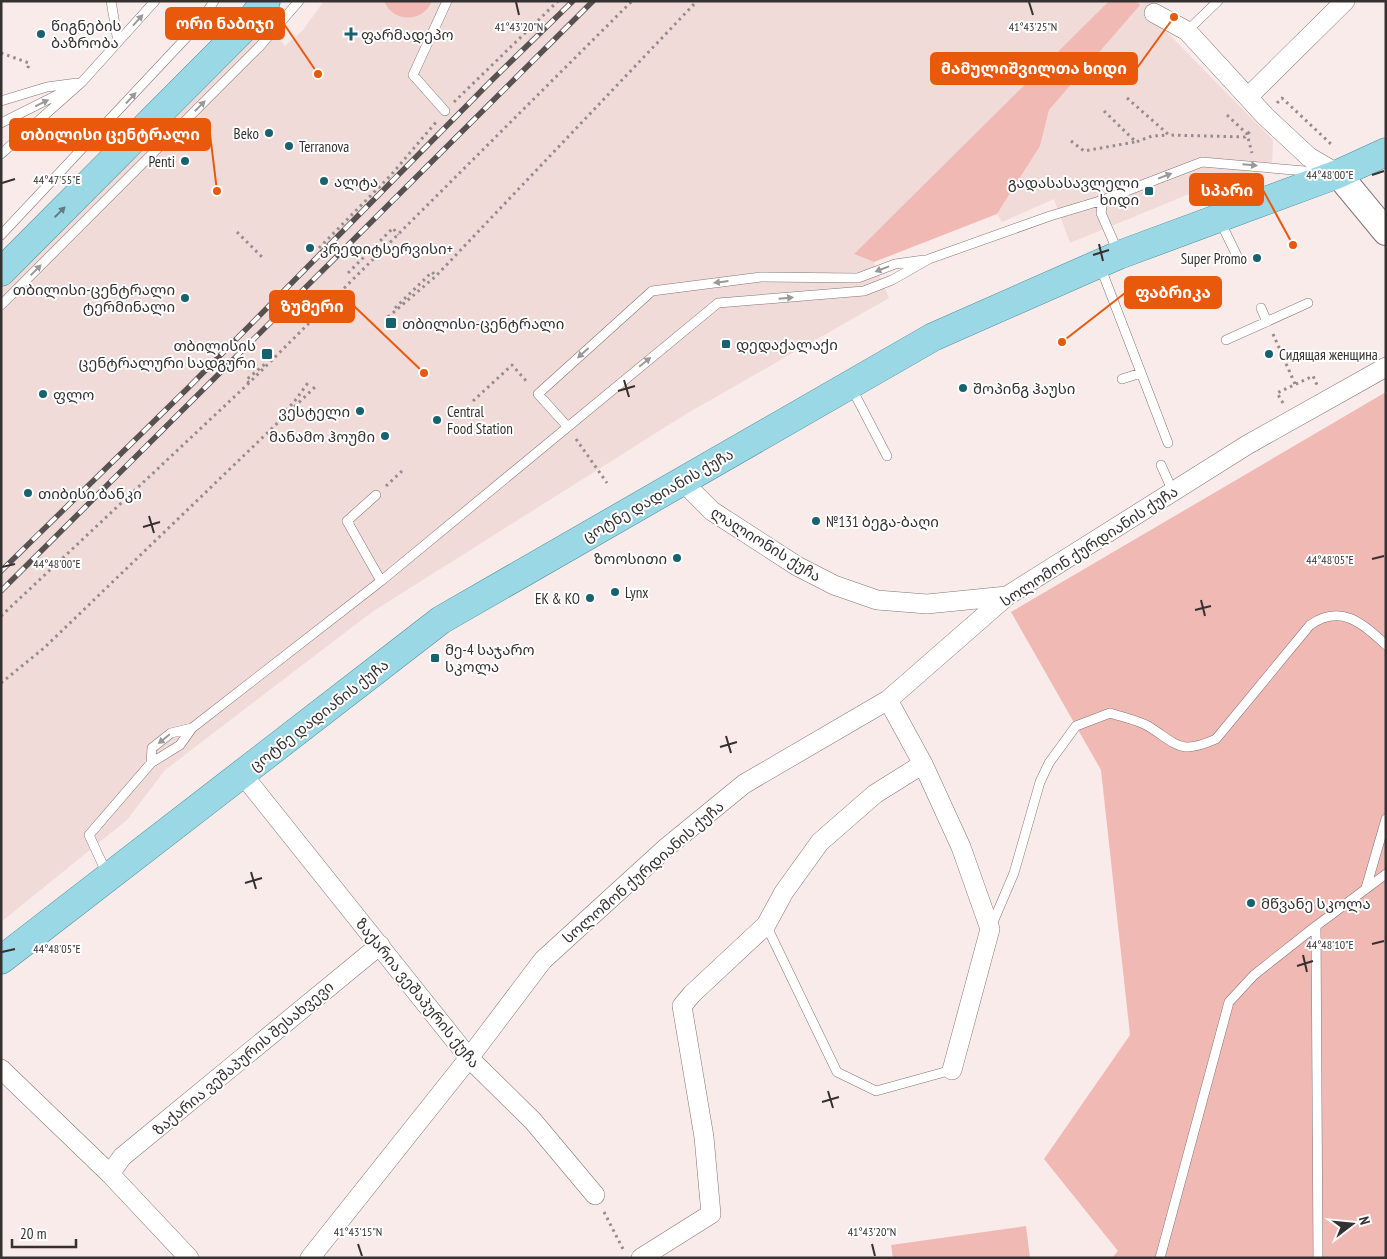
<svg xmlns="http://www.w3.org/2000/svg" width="1387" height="1259" viewBox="0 0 1387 1259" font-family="'PT Sans Narrow','Noto Sans Georgian',sans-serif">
<rect width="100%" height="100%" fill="#f9ebea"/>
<path fill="#f0dbd9" d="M324,1H1109L854,254L874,262L889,298L686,414L372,612L165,770L127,820L1,922V286L264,19L285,46L303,30Z
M1124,1H1152L1159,7L1151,16L1273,140L1272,165L1216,183L1070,243L1054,199L1002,222L997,214L1040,146L1049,110L1134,11Z"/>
<path fill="#f1b9b4" d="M384,1H432C423,23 393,23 384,1Z
M1109,1H1137L1140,5L1049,110L1040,146L997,214L874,262L854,254Z
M1386,392V1258H1112L1118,1251L1044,1159L1130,1035L1101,770L1011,612Z
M1026,1226L1030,1258H893L891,1245Z"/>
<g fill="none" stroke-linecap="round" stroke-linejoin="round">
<g stroke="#827675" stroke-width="10">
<path id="service" d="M111,1L118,42
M1187,31L1218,1
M1,101L47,87L77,83
M445,111L413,75L447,1
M1,123L69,89
M1,154L82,82L155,1
M1103,200L1101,213L1118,252
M1220,221L1237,256
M1,235L199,24L214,1
M1100,266L1168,443
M1,305L260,46L299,1
M1261,308L1267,322
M1226,340L1308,303
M1122,379L1141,373
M851,387L887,456
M567,426L538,394L652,291L761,277L858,278L895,264L924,260
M1161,465L1173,492
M376,495L347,521L381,581
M151,763L152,748L171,733L192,728
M107,874L89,835L151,763L180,745L192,728L381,581L718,303L864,291L892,280L929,259L1050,216L1103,200L1202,162L1317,172
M1366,888L1386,819
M766,925L837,1072L876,1091L952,1070
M991,927L1014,873L1040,782L1049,763L1076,726L1110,713C1122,717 1137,720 1148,726C1178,745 1180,755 1216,739L1310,625C1340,604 1362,622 1386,645
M1160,1258L1229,1002L1254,975L1316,926
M1318,1258L1316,926L1386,874"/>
</g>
<g stroke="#827675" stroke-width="20">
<path id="minor" d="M1154,13L1187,31L1265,116L1309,157L1338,174
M1248,97L1345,1
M682,481L712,511L797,566L834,585L877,600L927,604L1007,596
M888,700L923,764L961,847L990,929L952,1070
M243,775L469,1058L533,1121L595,1195
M1,1069L110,1174L189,1258
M110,1174L122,1157L380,945
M310,1258L469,1058L543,960L667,847L744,784L888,700L1007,596L1247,445L1386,367
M641,1258L711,1214L704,1137L682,1006L692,994L766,925L784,892L820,842L875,794L923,764"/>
</g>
<g stroke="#827675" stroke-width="28">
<path id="secondary" d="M1338,174L1386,232"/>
</g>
<g stroke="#4b8d9a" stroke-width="29">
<path id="primary" d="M1,272L243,29L266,1
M1,960L441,620L933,337L1119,255L1338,174L1386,152"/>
</g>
<path stroke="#968c8c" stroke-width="3" stroke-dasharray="2.5 4" stroke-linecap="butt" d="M1,53L29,63L27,72
M1127,98L1169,135L1245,137L1252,129
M454,102L558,1
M1277,103L1282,98L1332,145
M1104,111L1136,142L1152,136L1168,135
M1227,115L1247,134L1252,153
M1071,141L1084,151L1135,142
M237,232L264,259
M319,248L391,175L437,121
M348,273L393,228L398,235
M395,308L432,272L436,276
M388,317L436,276L697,1
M1273,334L1295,384
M249,383L246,380L265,364
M473,401L512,365L528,383
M1283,403L1277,393L1313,376L1317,385
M284,419L280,416L294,402L310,380
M576,439L607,483
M386,486L402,471
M1,616L249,383L632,1
M1,683L44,648L316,386
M604,1212L624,1251"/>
<use href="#service" stroke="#fff" stroke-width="9"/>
<use href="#minor" stroke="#fff" stroke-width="19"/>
<use href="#secondary" stroke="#fff" stroke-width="26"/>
<use href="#primary" stroke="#9ad8e5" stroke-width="28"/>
<g stroke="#575151" stroke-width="5.5">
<path id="rail" d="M1,571L188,388L492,80L573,1
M1,591L593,1"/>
</g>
<use href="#rail" stroke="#fff" stroke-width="4" stroke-dasharray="11" stroke-linecap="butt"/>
</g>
<defs><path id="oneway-solid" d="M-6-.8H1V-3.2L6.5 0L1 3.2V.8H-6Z" transform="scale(1.25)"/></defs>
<g fill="#9a9898">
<use href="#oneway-solid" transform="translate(138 20) rotate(-48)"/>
<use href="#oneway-solid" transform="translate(131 98) rotate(-47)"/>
<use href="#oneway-solid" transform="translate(42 103) rotate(-26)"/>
<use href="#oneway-solid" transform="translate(200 106) rotate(-45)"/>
<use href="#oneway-solid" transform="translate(1250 165) rotate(5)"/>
<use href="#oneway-solid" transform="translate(1165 176) rotate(-21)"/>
<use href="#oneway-solid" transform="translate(882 269) rotate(159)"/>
<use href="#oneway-solid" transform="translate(36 270) rotate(-45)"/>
<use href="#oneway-solid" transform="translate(721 282) rotate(173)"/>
<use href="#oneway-solid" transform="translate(786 298) rotate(-5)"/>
<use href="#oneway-solid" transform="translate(583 353) rotate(138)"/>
<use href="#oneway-solid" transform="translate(645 362) rotate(-39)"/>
<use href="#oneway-solid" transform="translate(164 739) rotate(141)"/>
</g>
<use fill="#637c82" href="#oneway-solid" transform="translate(60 212) rotate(-45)"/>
<path fill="none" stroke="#363131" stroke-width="2" d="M516,2L519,15M1029,2L1033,15M1372,175L1384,171M2,183L15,179M1099,244L1103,261M1093,255L1109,250M624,380L629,397M618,391L635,386M149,516L154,533M143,527L160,522M1372,559L1384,556M2,567L15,564M1201,600L1205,616M1195,610L1211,606M726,736L731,753M720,747L737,742M251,872L256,889M245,883L262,878M1372,944L1384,941M2,952L15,949M1303,955L1307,972M1297,966L1313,961M828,1091L833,1108M822,1102L839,1097M358,1244L362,1256M872,1244L875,1256"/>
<g fill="#17626f" stroke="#fff" stroke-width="2">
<circle cx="41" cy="34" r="5"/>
<path d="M348.5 26.5h5v5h5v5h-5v5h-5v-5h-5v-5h5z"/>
<circle cx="269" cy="133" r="5"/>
<circle cx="289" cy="146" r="5"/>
<circle cx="185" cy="161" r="5"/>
<circle cx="324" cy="181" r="5"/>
<rect x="1144" y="186" width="10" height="10" rx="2.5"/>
<circle cx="310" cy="248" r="5"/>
<circle cx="1257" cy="258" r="5"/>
<circle cx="185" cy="298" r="5"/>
<rect x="385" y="317" width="12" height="12" rx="2.5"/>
<rect x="721" y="339" width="10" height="10" rx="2.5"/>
<rect x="261" y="348" width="12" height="12" rx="2.5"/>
<circle cx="1269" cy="354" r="5"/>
<circle cx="963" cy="388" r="5"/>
<circle cx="43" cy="394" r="5"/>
<circle cx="360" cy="411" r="5"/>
<circle cx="437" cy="420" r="5"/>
<circle cx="385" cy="436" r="5"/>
<circle cx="28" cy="493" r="5"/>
<circle cx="816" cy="521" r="5"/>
<circle cx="677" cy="558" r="5"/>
<circle cx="615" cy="592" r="5"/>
<circle cx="590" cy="598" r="5"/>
<rect x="430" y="653" width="10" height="10" rx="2.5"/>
<circle cx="1251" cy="903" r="5"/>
</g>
<g text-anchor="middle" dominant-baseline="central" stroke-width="4" stroke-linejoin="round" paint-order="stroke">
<g font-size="15" fill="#363131" stroke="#fff" text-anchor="start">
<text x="51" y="25">წიგნების<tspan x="51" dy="17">ბაზრობა</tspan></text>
<text x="361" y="34">ფარმადეპო</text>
<text x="259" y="133" text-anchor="end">Beko</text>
<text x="299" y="146">Terranova</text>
<text x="175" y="161" text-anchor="end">Penti</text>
<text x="334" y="181">ალტა</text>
<text x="1139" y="182" text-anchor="end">გადასასავლელი<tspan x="1139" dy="17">ხიდი</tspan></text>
<text x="320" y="248">კრედიტსერვისი+</text>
<text x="1247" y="258" text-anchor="end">Super Promo</text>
<text x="175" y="289" text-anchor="end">თბილისი-ცენტრალი<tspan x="175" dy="17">ტერმინალი</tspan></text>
<text x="402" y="323">თბილისი-ცენტრალი</text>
<text x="736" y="344">დედაქალაქი</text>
<text x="256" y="345" text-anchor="end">თბილისის<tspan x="256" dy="17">ცენტრალური სადგური</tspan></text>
<text x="1279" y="354">Сидящая женщина</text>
<text x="973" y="388">შოპინგ ჰაუსი</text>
<text x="53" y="394">ფლო</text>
<text x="350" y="411" text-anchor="end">ვესტელი</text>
<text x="447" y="411">Central<tspan x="447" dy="17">Food Station</tspan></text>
<text x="375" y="436" text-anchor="end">მანამო ჰოუმი</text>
<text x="38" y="493">თიბისი ბანკი</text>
<text x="826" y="521">№131 ბეგა-ბაღი</text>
<text x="667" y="558" text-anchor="end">ზოოსითი</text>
<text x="625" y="592">Lynx</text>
<text x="580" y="598" text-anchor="end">EK &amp; KO</text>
<text x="445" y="649">მე-4 საჯარო<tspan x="445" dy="17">სკოლა</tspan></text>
<text x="1261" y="903">მწვანე სკოლა</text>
</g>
<g font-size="15" fill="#363131" stroke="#fff">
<text transform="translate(658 495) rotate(-30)">ცოტნე დადიანის ქუჩა</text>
<text transform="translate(766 544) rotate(32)">ლალიონის ქუჩა</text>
<text transform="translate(1089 546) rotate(-33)">სოლომონ ქურდიანის ქუჩა</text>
<text transform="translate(319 715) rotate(-38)">ცოტნე დადიანის ქუჩა</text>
<text transform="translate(643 872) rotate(-41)">სოლომონ ქურდიანის ქუჩა</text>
<text transform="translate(418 993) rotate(51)">ზაქარია ვეშაპურის ქუჩა</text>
<text transform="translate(243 1058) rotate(-40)">ზაქარია ვეშაპურის შესახვევი</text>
</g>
</g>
<g font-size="12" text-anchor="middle" fill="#363131" stroke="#fff" stroke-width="4" stroke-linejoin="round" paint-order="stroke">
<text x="519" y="31">41°43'20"N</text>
<text x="1033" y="31">41°43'25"N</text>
<text x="1330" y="179">44°48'00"E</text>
<text x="57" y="184">44°47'55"E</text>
<text x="1330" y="564">44°48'05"E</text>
<text x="57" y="568">44°48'00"E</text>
<text x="1330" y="949">44°48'10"E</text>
<text x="57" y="953">44°48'05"E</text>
<text x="358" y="1236">41°43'15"N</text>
<text x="872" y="1236">41°43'20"N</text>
</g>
<path fill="none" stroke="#e8590c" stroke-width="2" d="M318 74L284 24M1174 17L1137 68M217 191L210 134M1293 245L1263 190M1062 342L1125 293M424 373L354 306"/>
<g fill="#e8590c" stroke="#fff" stroke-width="2">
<circle cx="318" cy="74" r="5"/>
<circle cx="1174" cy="17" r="5"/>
<circle cx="217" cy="191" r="5"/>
<circle cx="1293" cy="245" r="5"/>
<circle cx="1062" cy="342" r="5"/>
<circle cx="424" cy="373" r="5"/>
</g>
<g fill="#e8590c" stroke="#e8590c" stroke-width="2">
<rect x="166" y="8" width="118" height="31" rx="5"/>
<rect x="931" y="53" width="206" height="31" rx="5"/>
<rect x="10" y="119" width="200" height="31" rx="5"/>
<rect x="1190" y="174" width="73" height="31" rx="5"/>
<rect x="1125" y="277" width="96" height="31" rx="5"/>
<rect x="270" y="291" width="84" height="31" rx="5"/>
</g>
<g font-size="16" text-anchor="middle" font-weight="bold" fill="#fff">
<text x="225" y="29">ორი ნაბიჯი</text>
<text x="1034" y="74">მამულიშვილთა ხიდი</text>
<text x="110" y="140">თბილისი ცენტრალი</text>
<text x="1227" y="196">სპარი</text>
<text x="1173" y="298">ფაბრიკა</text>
<text x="312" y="312">ზუმერი</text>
</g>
<rect width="1387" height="1259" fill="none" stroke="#363131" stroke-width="5"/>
<g transform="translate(1352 1224) rotate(74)" stroke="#ffffff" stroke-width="4" paint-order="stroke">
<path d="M0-4L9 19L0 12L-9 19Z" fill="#363131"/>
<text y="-8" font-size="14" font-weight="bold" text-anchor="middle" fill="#363131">N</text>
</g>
<path d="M12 1239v8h64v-8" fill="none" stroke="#363131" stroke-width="2.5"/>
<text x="20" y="1239" font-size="15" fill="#363131" stroke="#ffffff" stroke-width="4" paint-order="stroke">20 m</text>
</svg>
